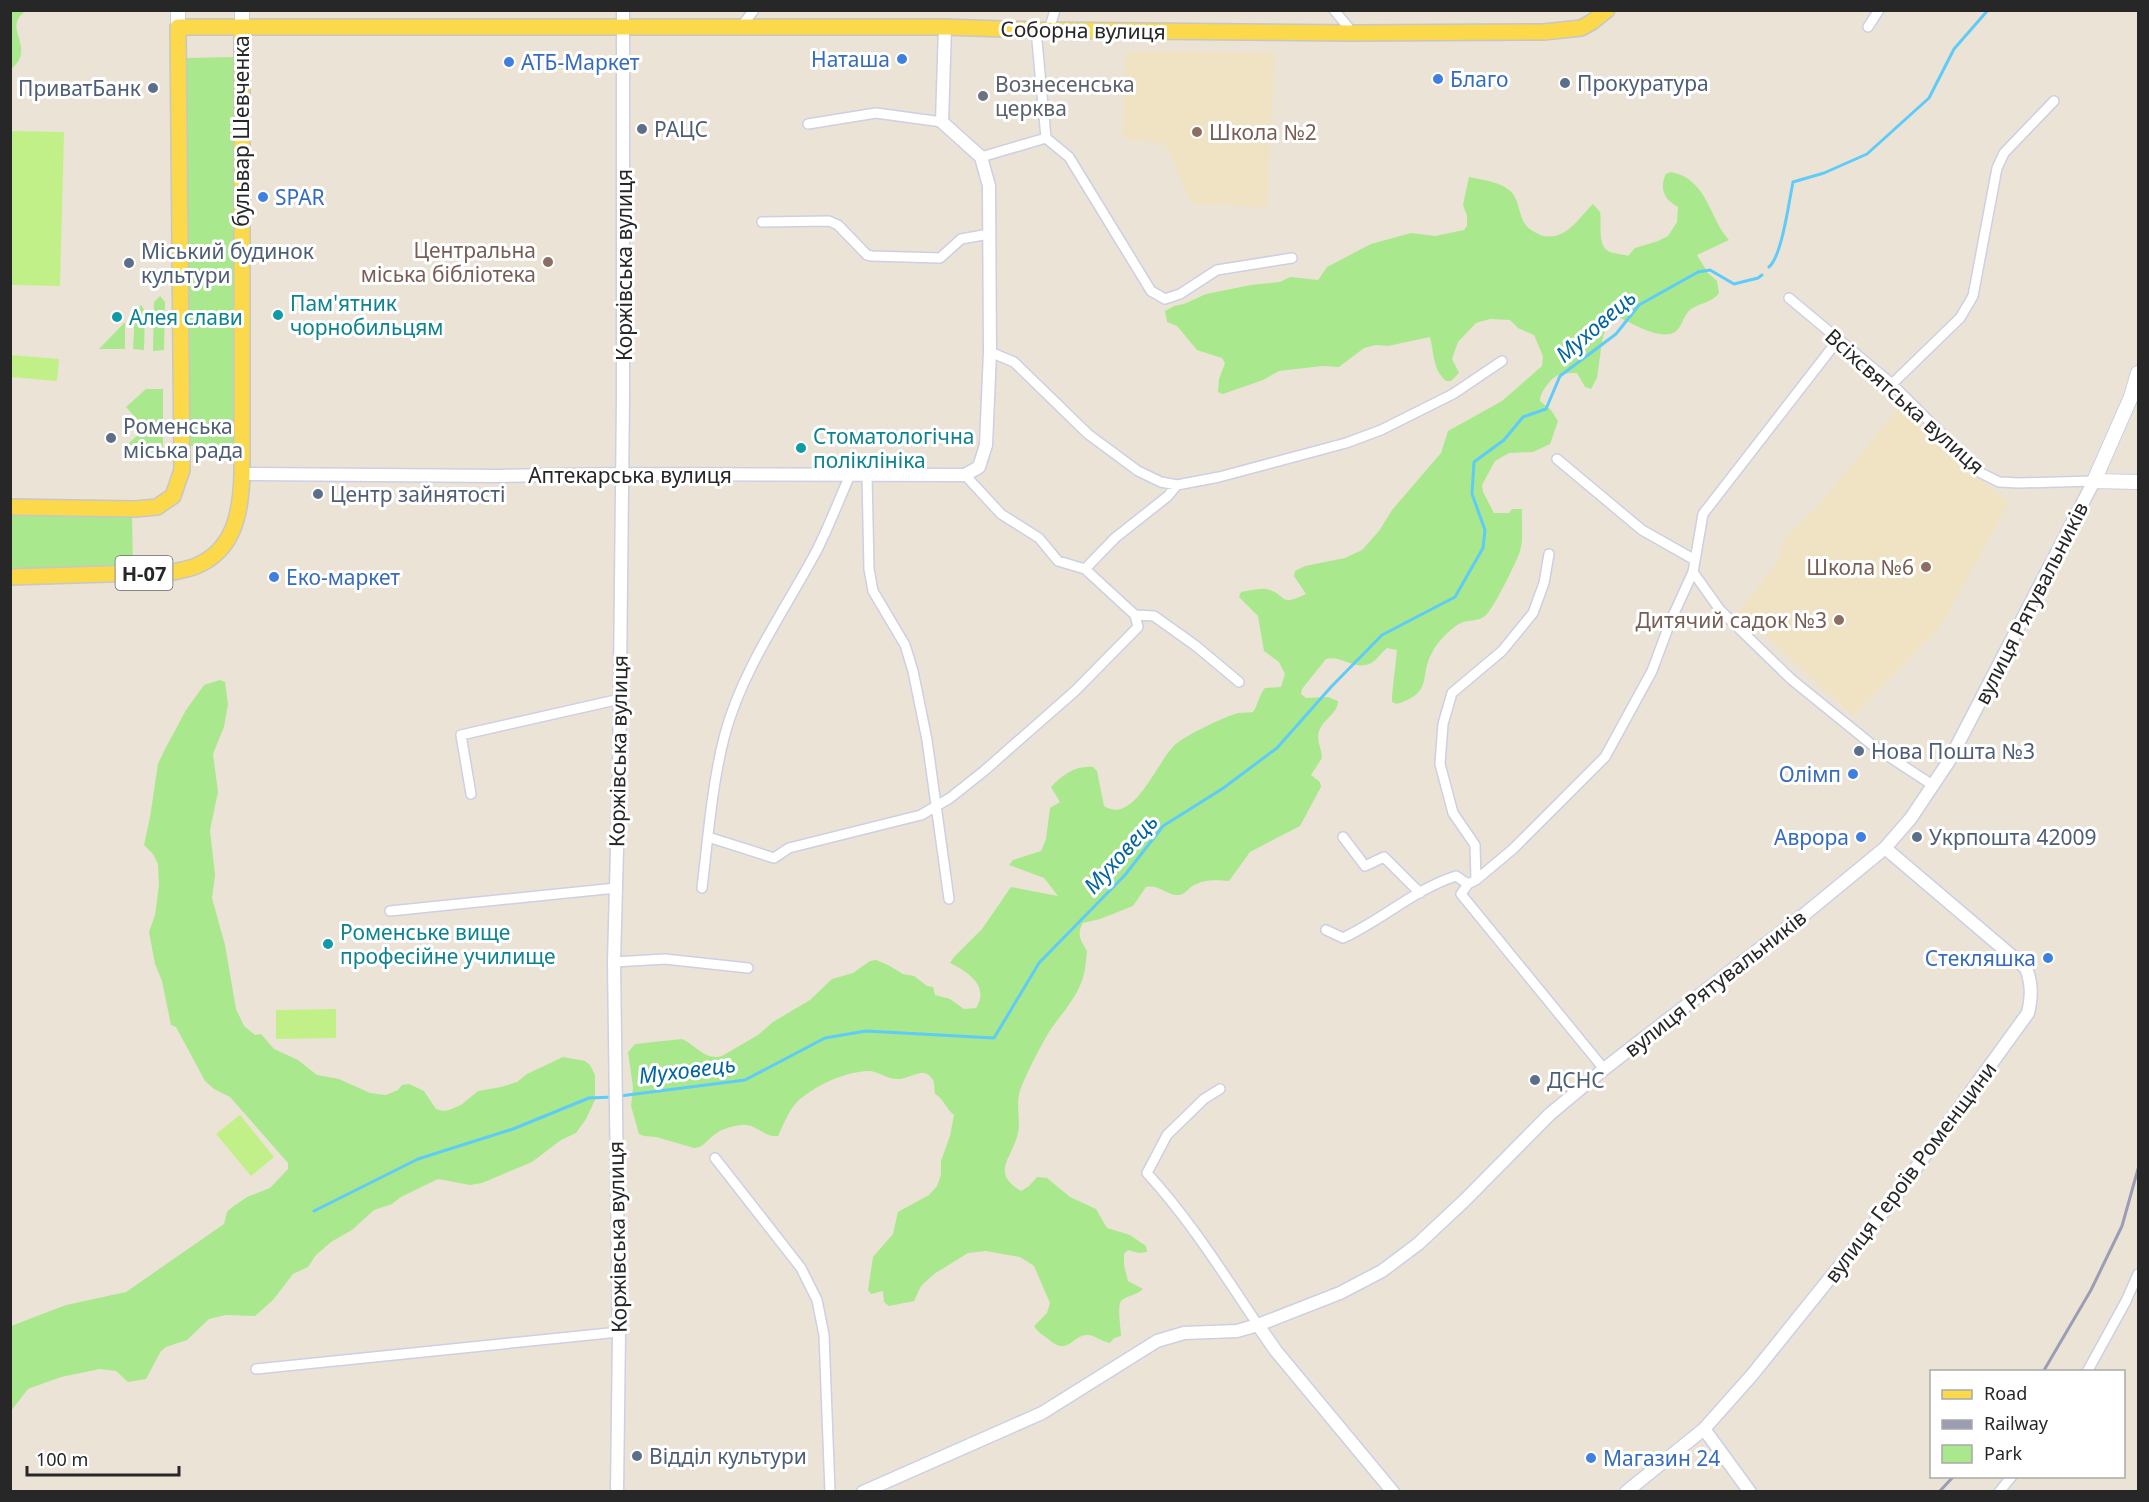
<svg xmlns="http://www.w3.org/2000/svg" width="2149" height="1502" viewBox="0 0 2149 1502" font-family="'Noto Sans',sans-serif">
<rect width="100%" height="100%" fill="#ece3d7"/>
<path fill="#efe3c4" d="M1126,51L1275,53L1267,207L1191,204L1167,148L1161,143L1122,139Z
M1903,403L1982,481L2009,503L1940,628L1853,716L1738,611L1778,562L1783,540L1817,506Z"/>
<path fill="#a9e88d" d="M11,10H118V11H26C0,28 38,47 11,69Z
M235,57L239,446H188L186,58Z
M1671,172C1708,179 1709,219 1729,240L1697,255L1708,273L1717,281L1719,293C1713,302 1700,303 1691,309C1683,315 1683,326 1675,332C1659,342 1625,319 1610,313L1602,341L1597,378L1591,389L1585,387L1577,373C1572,373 1566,373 1561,374C1552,376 1540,392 1540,401L1551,410L1558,421L1550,444L1533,452L1509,453L1495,461L1482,485L1483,492L1494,513H1509L1512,509H1522C1521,522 1524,538 1520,551C1517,561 1493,610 1485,616C1479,621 1471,620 1463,622C1453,626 1438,641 1433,651C1418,676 1435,692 1397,704L1392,702V696L1397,650L1387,648C1381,653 1375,662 1369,664C1353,670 1341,655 1326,659L1302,689L1301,694L1306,698L1328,697L1338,701C1338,713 1324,719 1320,729C1315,739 1322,748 1322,758L1311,775L1320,782L1321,787L1300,826L1250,852L1229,881C1215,880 1203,879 1191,887C1187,890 1185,894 1179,895C1167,896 1159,884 1146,887L1133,906L1100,919L1083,923C1076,934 1081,941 1087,951C1086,958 1086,966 1084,974C1079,995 1063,1012 1051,1029C1043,1041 1024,1078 1020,1091C1015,1106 1022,1122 1017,1137C1009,1162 992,1173 1021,1191L1029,1186L1037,1177L1047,1178L1070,1197L1096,1209L1107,1228L1130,1235L1146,1246L1147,1252L1139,1253L1128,1250L1124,1254V1265L1128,1281L1143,1289C1137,1295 1126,1296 1121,1301C1117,1306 1121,1329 1121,1336L1114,1338L1110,1343C1102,1342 1095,1335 1087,1335C1072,1335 1069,1357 1048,1339C1042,1334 1038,1333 1034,1326L1047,1313L1050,1303L1034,1266L1020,1257L986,1251L968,1253L934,1274L921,1286L914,1301L889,1306L884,1302L883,1291L871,1294L868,1290L873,1257L893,1234L898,1212L929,1195L937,1186L941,1175V1161L950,1136L954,1115C946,1109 944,1099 935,1094C934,1089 935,1084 933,1080C924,1065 910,1079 899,1079C887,1080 879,1071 868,1071C844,1072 817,1085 799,1100C789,1109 784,1124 778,1136C765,1138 755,1123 741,1125C732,1126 721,1129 714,1135C706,1141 704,1147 694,1148L656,1137L644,1136L639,1134L631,1106L633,1087L628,1052L635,1044L682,1039C696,1045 705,1061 722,1056L758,1035L773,1022L810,1000L832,979L853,973L870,961L876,960L888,965L903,974L914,976L927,986L933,987L935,995L950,999L964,1009L976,1008C990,986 968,972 950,963L954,957L982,929L1011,887L1058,896L1044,878L1009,865L1013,860L1041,851L1046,839L1050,808L1060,802L1051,787C1062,775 1076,765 1093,767L1097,771L1104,806C1135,826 1157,759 1177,743C1187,735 1222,718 1235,714C1240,712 1247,713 1253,712C1258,705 1259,695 1265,688L1281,687L1285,674L1279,662L1264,651L1258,616L1239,597L1241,592C1249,591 1259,588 1266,589C1288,594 1277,608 1306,594L1294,576L1295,571L1305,566L1345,558L1362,550L1379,531L1392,510L1441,453L1448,431L1502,401L1542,366L1543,356L1534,335L1518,328L1510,320L1490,319L1476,323L1458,342L1452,359L1459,373L1451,381H1446C1433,370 1434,353 1430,337L1388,346L1376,345L1364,348L1339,367L1322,366L1279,371L1263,380L1223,394L1218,392L1219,379L1225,363L1222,358L1197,350L1177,326L1167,322L1165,311L1174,306L1184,304L1206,294L1251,285L1280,282L1290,277L1318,280L1327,267L1371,244L1411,233L1435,236L1464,230L1467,226V216L1463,205L1469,177C1483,180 1504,182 1513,194C1519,202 1519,215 1525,224C1528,229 1535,232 1540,235C1564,243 1578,219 1593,204L1600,212C1602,222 1597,245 1608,251C1613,254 1623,254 1628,256L1635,248L1658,241L1668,236L1677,222L1678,207C1664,200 1659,188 1666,174Z
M160,296L165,302L164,350L153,351L154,302Z
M141,305L145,311L144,350L133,349L135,312Z
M125,322V349H99Z
M146,389H163V455L128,444L145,428L126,407Z
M10,514H132L133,567L11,569Z
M220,680L225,682L228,704L224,727L213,754L218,792L210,830L215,875L212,898L225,945L236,1009L244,1026L255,1035L261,1034L274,1049L298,1060L317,1075L339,1079L370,1093L386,1095L398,1090L402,1085L409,1084L424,1091L436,1109L443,1111L449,1110L461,1105L478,1091L501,1087L517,1082L527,1074L563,1057L585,1061L590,1065L595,1075V1100L586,1119L576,1133L561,1140L532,1162L482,1183L470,1185L438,1179L401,1197L392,1204L374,1210L352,1230L331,1242L316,1255L308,1267L293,1274L273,1300L255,1316L226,1315L209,1319L187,1340L166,1347L161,1351L146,1379L128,1382L116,1371L100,1369L61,1377L28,1389L11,1411V1326L66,1305L126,1292L224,1224L227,1212L231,1208L247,1197L270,1188L288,1169V1163L230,1097L214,1089L205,1081L176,1027L171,1025L162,981L155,964L149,932L155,915L159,885L158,864L153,854L144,845L150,817L158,764L164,751L186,710L204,685Z"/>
<path fill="#c1f088" d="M11,131L64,132L60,286L11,285Z
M11,355L59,359L57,381L11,377Z
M336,1009V1038L276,1039V1010Z
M240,1115L274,1157L251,1176L216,1134Z"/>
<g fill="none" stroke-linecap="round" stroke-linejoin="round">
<path stroke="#5fcbf8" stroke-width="3" d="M1769,267C1782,256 1789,201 1793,182L1824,173L1867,154L1929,98L1954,49L1988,10
M620,1096L745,1080L825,1038L866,1031L994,1038L1039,963L1125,875L1163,826L1222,789L1277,748L1331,687L1382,635L1455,597L1483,548L1485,530L1472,494L1474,462L1504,440L1523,417L1546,409L1560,376L1616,334L1639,305L1698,272L1710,270L1734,284L1758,278L1762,275
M314,1211L418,1159L513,1129L589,1098L613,1097"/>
<g stroke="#ccd0e2" stroke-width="12">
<path id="minor" d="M1334,10L1353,33
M1868,27L1879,10
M740,28L754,10
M1036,30L1046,138L1069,157L1151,291L1165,299L1180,294L1217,270L1292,258
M1049,30L1055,10
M808,124L876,113L942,122
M981,157L1046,138
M762,222L829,221L838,225L867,255L872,256L940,258L961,239L989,234
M1789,298L1892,384L1981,473L1999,482L2019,483L2094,481
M1838,340L1703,514L1693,572L1720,610L1791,679L1876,748L1934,786
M990,352L1014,362L1088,434L1138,471L1161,482L1177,485L1219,477L1346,443L1381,430L1453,394L1502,361
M1892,384L1960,318L1973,296L1997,168L2004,153L2054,101
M1557,459L1642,530L1695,560
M867,475L869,569L873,591L905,645L913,671L927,740L949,899
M965,475L1001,514L1039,538L1058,561L1085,569
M1177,485L1168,496L1115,538L1085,569L1135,615L1154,616L1196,646L1239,682
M471,794L461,735L620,699
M708,837L774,858L789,848L921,815L950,798L984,771L1075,691L1138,627L1135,615
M1343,837L1365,866L1384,857L1420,893
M1476,880L1513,849L1605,757L1652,671L1671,620L1693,572
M1468,884L1461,894L1604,1069
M702,888C708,838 712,783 725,734C743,668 785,610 817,550C829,526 839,500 850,475
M390,911L616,888
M1326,930L1343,938C1382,920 1415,889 1456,876L1468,884L1476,880L1475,845L1453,813L1440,764L1443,724L1452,693L1502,651L1533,613L1544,583L1549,554
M614,962L665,959L748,968
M1220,1089L1204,1099L1167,1135L1147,1173C1190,1220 1223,1273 1258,1325
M715,1158L801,1268L817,1300L824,1335L830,1492
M256,1369L619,1332
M2087,1372L2126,1301L2138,1274
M1999,1492L2012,1476"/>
</g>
<g stroke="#ccd0e2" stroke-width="15">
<path id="tertiary" d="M242,474L500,476L621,474L965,475L979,467L986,445L990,352L989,186L981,157L942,122L945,27
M1258,1325L1276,1351L1393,1492
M1704,1429L1750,1492
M617,1492L619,1332L614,962L619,773L623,396V10
M863,1492L1042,1413L1157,1341L1184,1333L1237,1331L1258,1325L1340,1293L1382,1271L1418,1244L1465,1200L1550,1114L1604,1069L1806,913L1885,848L1911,818L1949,761L2094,481
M1626,1492L1704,1429L1752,1375L1892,1201L2028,1013C2032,996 2032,984 2026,968L1885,848"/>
</g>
<g stroke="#ccd0e2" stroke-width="16">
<path id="secondary" d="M178,27V10
M242,28V10
M2138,373L2131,397L2094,481L2138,482"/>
</g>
<g stroke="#c7c7c7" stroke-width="18">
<path id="primary" d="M10,507L135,509L157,507L173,496L182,470L178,27H945L1036,30L1353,33L1544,32L1581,28L1592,22L1607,10
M10,577L173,572C181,570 189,569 196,566C235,550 241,511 242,474V28"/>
</g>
<use href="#minor" stroke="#fff" stroke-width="9"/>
<use href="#tertiary" stroke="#fff" stroke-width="12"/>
<use href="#secondary" stroke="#fff" stroke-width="14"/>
<use href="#primary" stroke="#fcd84b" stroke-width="15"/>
<path stroke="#9a9db4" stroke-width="3" d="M2043,1372L2091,1290L2122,1226L2138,1169
M1939,1492L1954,1476"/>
</g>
<g fill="#3f7fe0" stroke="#fff" stroke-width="2">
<circle cx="902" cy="59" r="6"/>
<circle cx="509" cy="62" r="6"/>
<circle cx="1438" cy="79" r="6"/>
<circle cx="263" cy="197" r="6"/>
<circle cx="274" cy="577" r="6"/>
<circle cx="1853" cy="774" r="6"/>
<circle cx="1861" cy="837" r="6"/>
<circle cx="2048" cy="958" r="6"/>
<circle cx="1591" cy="1458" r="6"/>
</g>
<g fill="#5c6f8a" stroke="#fff" stroke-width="2">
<circle cx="1565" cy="83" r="6"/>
<circle cx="153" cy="88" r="6"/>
<circle cx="642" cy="129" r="6"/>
<circle cx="129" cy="263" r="6"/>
<circle cx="111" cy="438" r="6"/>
<circle cx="318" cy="494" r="6"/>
<circle cx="1859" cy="751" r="6"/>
<circle cx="1917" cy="837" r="6"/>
<circle cx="1535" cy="1080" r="6"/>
<circle cx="637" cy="1456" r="6"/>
</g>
<circle fill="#6b7280" stroke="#fff" stroke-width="2" cx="983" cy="96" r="6"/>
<g fill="#8d6e63" stroke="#fff" stroke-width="2">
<circle cx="1197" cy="132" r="6"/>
<circle cx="548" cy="262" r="6"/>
<circle cx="1926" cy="567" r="6"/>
<circle cx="1839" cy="620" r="6"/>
</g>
<g fill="#0f9aa8" stroke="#fff" stroke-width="2">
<circle cx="278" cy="315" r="6"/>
<circle cx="117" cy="317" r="6"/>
<circle cx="801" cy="448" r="6"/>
<circle cx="328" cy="944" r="6"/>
</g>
<g text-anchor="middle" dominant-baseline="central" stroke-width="6" stroke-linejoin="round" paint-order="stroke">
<rect fill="#fff" stroke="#686868" stroke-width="1.5" x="115.5" y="556" width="57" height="34" rx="4.5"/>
<g font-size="20" font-weight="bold" fill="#272727">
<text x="144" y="573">Н-07</text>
</g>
<g font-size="21" fill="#272727" stroke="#fff">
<text transform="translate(1083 30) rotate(1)">Соборна вулиця</text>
<text transform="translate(241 131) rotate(-90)">бульвар Шевченка</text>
<text transform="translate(624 265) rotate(-90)">Коржівська вулиця</text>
<text transform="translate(1905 401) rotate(42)">Всіхсвятська вулиця</text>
<text x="630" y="475">Аптекарська вулиця</text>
<text transform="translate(2031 603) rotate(-63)">вулиця Рятувальників</text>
<text transform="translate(618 751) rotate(-89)">Коржівська вулиця</text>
<text transform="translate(1715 983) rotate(-38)">вулиця Рятувальників</text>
<text transform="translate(1910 1172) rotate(-53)">вулиця Героїв Роменщини</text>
<text transform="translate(617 1237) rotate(-91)">Коржівська вулиця</text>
</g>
<g font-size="21" fill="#366cbe" stroke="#fff" text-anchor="start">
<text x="890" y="59" text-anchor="end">Наташа</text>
<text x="521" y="62">АТБ-Маркет</text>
<text x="1450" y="79">Благо</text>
<text x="275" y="197">SPAR</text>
<text x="286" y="577">Еко-маркет</text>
<text x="1841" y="774" text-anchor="end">Олімп</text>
<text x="1849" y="837" text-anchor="end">Аврора</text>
<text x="2036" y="958" text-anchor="end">Стекляшка</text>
<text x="1603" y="1458">Магазин 24</text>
</g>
<g font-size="21" fill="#4e5e75" stroke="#fff" text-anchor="start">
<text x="1577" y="83">Прокуратура</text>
<text x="141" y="88" text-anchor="end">ПриватБанк</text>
<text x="654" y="129">РАЦС</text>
<text x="141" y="251">Міський будинок<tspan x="141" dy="24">культури</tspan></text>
<text x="123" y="426">Роменська<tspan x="123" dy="24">міська рада</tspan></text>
<text x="330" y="494">Центр зайнятості</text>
<text x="1871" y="751">Нова Пошта №3</text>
<text x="1929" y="837">Укрпошта 42009</text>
<text x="1547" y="1080">ДСНС</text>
<text x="649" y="1456">Відділ культури</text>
</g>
<g font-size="21" fill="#5b616d" stroke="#fff" text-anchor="start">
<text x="995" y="84">Вознесенська<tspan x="995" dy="24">церква</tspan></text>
</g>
<g font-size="21" fill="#785e54" stroke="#fff" text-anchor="end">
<text x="1209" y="132" text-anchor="start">Школа №2</text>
<text x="536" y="250">Центральна<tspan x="536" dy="24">міська бібліотека</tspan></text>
<text x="1914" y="567">Школа №6</text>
<text x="1827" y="620">Дитячий садок №3</text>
</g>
<g font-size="21" fill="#0d838f" stroke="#fff" text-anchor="start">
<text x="290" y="303">Пам'ятник<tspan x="290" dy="24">чорнобильцям</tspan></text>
<text x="129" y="317">Алея слави</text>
<text x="813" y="436">Стоматологічна<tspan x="813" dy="24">поліклініка</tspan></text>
<text x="340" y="932">Роменське вище<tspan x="340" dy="24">професійне училище</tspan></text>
</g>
<g font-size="22" font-style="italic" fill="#0265a0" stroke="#fff">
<text transform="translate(1595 325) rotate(-41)">Муховець</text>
<text transform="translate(1120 853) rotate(-48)">Муховець</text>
<text transform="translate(687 1069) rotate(-7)">Муховець</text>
</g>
</g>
<rect width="2149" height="1502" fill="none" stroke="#272727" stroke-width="24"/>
<rect x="1930" y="1370" width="195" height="108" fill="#ffffff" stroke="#a9a9a9" stroke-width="1.5"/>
<rect x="1942" y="1390" width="30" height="9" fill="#fcd84b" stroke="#a9a9a9" stroke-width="1.5"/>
<text x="1984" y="1400" font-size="18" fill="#272727">Road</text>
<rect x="1942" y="1420" width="30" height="9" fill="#9a9db4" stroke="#a9a9a9" stroke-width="1.5"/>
<text x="1984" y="1430" font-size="18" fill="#272727">Railway</text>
<rect x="1942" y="1445" width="30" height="18" fill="#a9e88d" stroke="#a9a9a9" stroke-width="1.5"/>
<text x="1984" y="1460" font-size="18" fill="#272727">Park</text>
<path d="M27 1466v9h152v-9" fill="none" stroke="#272727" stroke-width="3"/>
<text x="36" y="1466" font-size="18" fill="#272727" stroke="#ffffff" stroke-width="4.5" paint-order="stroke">100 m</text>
</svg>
